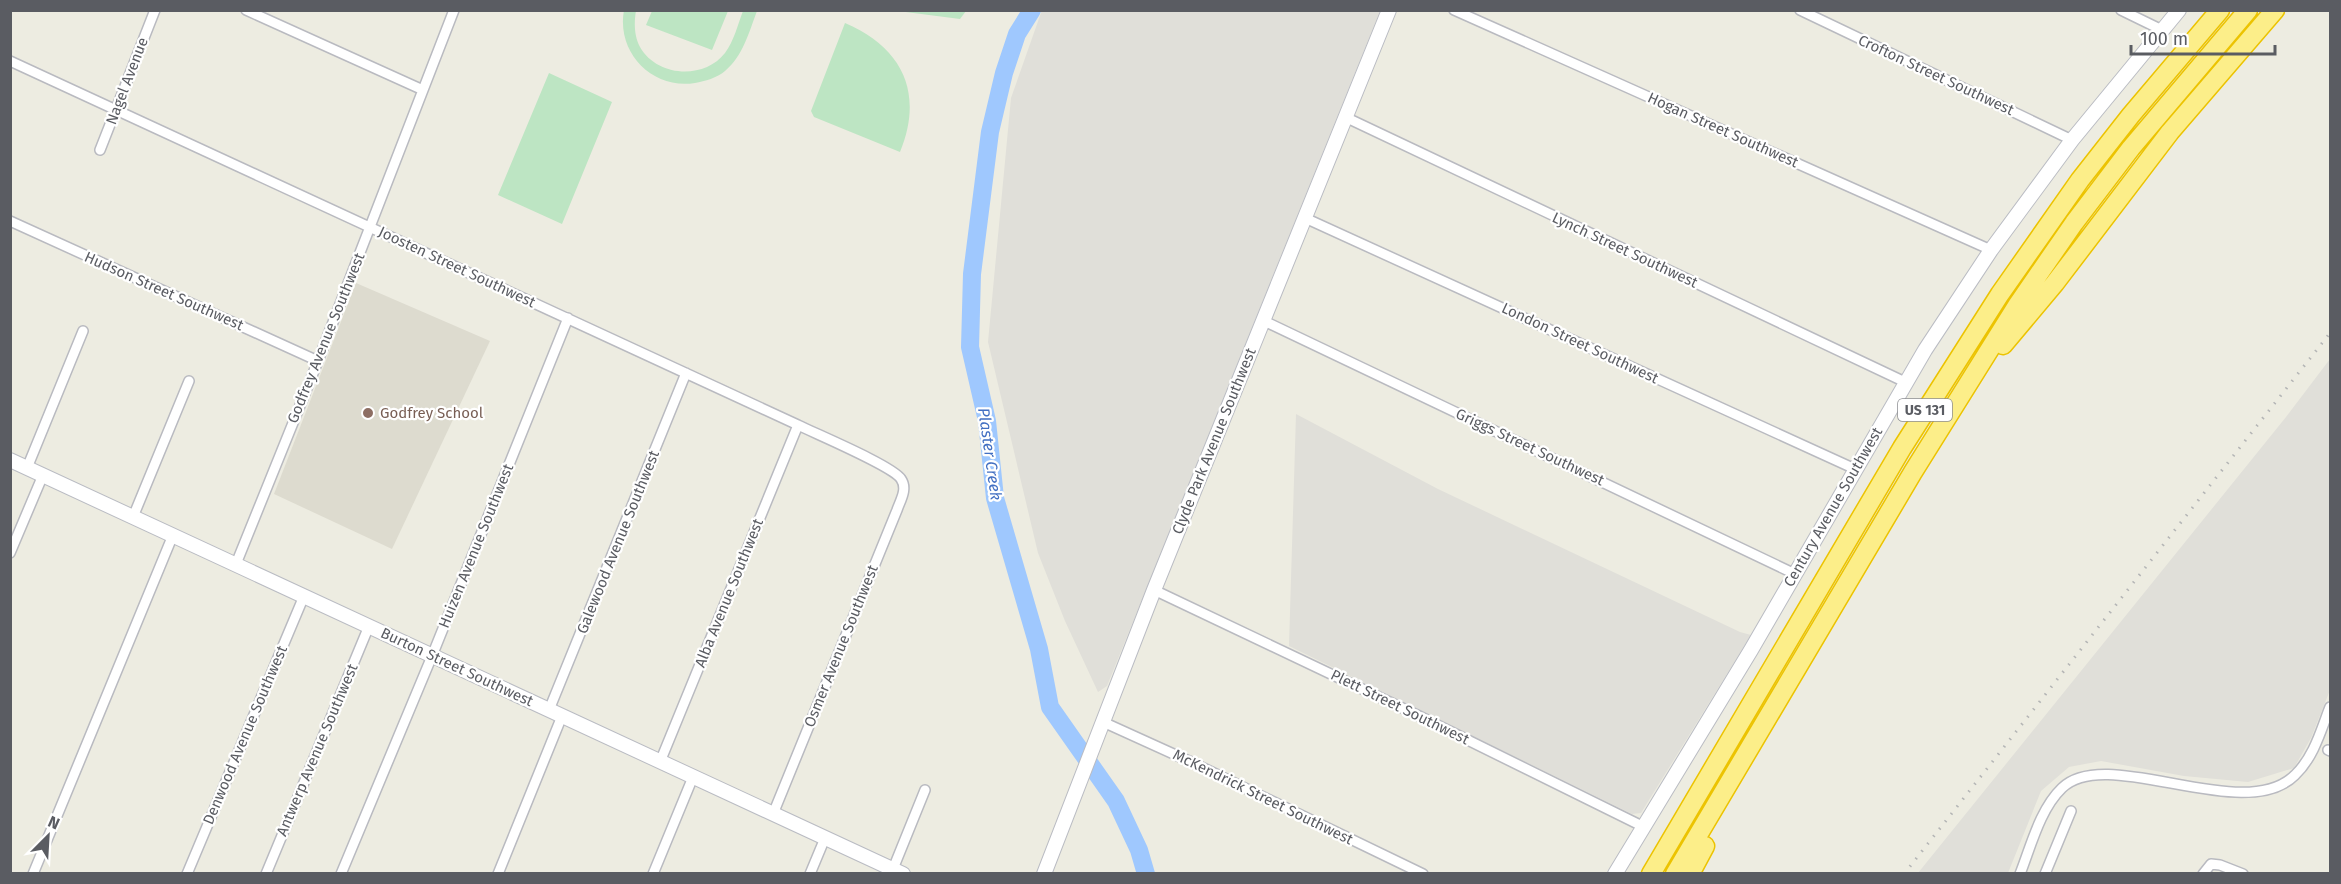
<svg xmlns="http://www.w3.org/2000/svg" width="2341" height="884" viewBox="0 0 2341 884" font-family="'Fira Sans',sans-serif">
<rect width="100%" height="100%" fill="#edece1"/>
<path fill="#e0dfd9" d="M1042,10L1380,11L1107,686L1098,692L1065,621L1038,553L988,342L1011,98Z
M2330,359V690L2311,738L2294,768L2248,782L2184,776L2101,761L2069,767L2041,791L2008,873H1918L2286,417Z
M1296,414L1438,489L1740,632L1751,635L1641,813L1632,814L1289,646Z"/>
<path fill="#dddbcf" d="M356,283L490,341L392,549L274,494Z"/>
<path fill="#bde5c3" d="M624,10L636,11C634,22 634,36 640,47C657,77 704,80 725,53C734,41 738,24 743,11H757C749,32 743,56 725,71C717,78 705,81 695,83C653,90 616,53 624,10Z
M652,11V10L728,11L712,50L646,25Z
M898,11H966L960,19Z
M845,23C903,48 924,93 900,152L814,117L811,111Z
M549,73L612,102L562,224L498,195Z"/>
<g fill="none" stroke-linecap="round" stroke-linejoin="round">
<path stroke="#9fc8fe" stroke-width="18" d="M1032,10L1017,34L1004,73L990,132L972,274L970,347L987,421L995,498L1039,649L1050,707L1116,801L1139,850L1146,874"/>
<g stroke="#b9bac0" stroke-width="12">
<path id="street" d="M246,10L423,90
M1454,10L1991,250
M1800,10L2072,140
M2121,10L2162,30
M10,61L798,425C816,434 893,466 901,479C908,489 900,501 897,510L773,814
M1345,117L1905,382
M100,150L155,10
M1305,218L1855,469
M10,221L318,361
M1264,321L1795,574
M27,468L83,331
M133,517L189,381
M10,553L43,475
M236,564L318,361L454,10
M1154,590L1417,715L1644,827
M549,710L686,373
M1103,722L1189,761L1423,874
M2328,750L2330,751
M660,762L798,425
M893,869L925,790
M33,874L173,535
M187,874L304,596
M266,874L369,626
M341,874L432,656L568,318
M498,874L562,716
M653,874L693,777
M810,874L825,838
M2020,874C2031,846 2040,809 2062,788C2107,744 2244,826 2295,775C2314,757 2321,730 2330,707
M2045,874L2071,811
M2203,874L2211,864L2220,865L2243,874"/>
</g>
<g stroke="#babcc3" stroke-width="16">
<path id="secondary" d="M10,460L903,874
M1044,874L1154,590L1389,10
M1615,874L1751,650L1925,350L1991,250L2072,140L2179,10"/>
</g>
<g stroke="#ecc301" stroke-width="21">
<path id="highway" d="M2003,345L2055,283L2170,132L2275,10
M1651,874L1902,448L2000,294L2080,180L2131,115L2220,10
M1675,874L1913,472L2018,304L2074,223L2131,148L2248,10
M1690,874L1705,846"/>
</g>
<use href="#street" stroke="#fff" stroke-width="9"/>
<use href="#secondary" stroke="#fff" stroke-width="14"/>
<use href="#highway" stroke="#fcee89" stroke-width="18"/>
<path stroke="#b4b5b5" stroke-width="3" stroke-dasharray="1.5 8" stroke-linecap="butt" d="M1904,874L2330,333"/>
</g>
<circle fill="#8d6e63" stroke="#fff" stroke-width="2" cx="368" cy="413" r="6"/>
<g text-anchor="middle" dominant-baseline="central" stroke-width="4.5" stroke-linejoin="round" paint-order="stroke">
<rect fill="#fff" stroke="#8c8d91" stroke-width="1.5" x="1898" y="399" width="54" height="22" rx="4.5"/>
<g font-size="14" font-weight="bold" fill="#5a5c62">
<text x="1925" y="410">US 131</text>
</g>
<g font-size="15" fill="#5a5c62" stroke="#fff">
<text transform="translate(1936 75) rotate(25)">Crofton Street Southwest</text>
<text transform="translate(127 81) rotate(-69)">Nagel Avenue</text>
<text transform="translate(1723 130) rotate(24)">Hogan Street Southwest</text>
<text transform="translate(1625 250) rotate(25)">Lynch Street Southwest</text>
<text transform="translate(457 267) rotate(25)">Joosten Street Southwest</text>
<text transform="translate(164 291) rotate(24)">Hudson Street Southwest</text>
<text transform="translate(326 338) rotate(-68)">Godfrey Avenue Southwest</text>
<text transform="translate(1580 343) rotate(25)">London Street Southwest</text>
<text transform="translate(1214 441) rotate(-68)">Clyde Park Avenue Southwest</text>
<text transform="translate(1530 447) rotate(25)">Griggs Street Southwest</text>
<text transform="translate(1833 507) rotate(-60)">Century Avenue Southwest</text>
<text transform="translate(618 542) rotate(-68)">Galewood Avenue Southwest</text>
<text transform="translate(476 546) rotate(-68)">Huizen Avenue Southwest</text>
<text transform="translate(729 593) rotate(-68)">Alba Avenue Southwest</text>
<text transform="translate(841 646) rotate(-68)">Osmer Avenue Southwest</text>
<text transform="translate(457 667) rotate(25)">Burton Street Southwest</text>
<text transform="translate(1400 707) rotate(26)">Plett Street Southwest</text>
<text transform="translate(245 735) rotate(-67)">Denwood Avenue Southwest</text>
<text transform="translate(317 750) rotate(-67)">Antwerp Avenue Southwest</text>
<text transform="translate(1263 797) rotate(26)">McKendrick Street Southwest</text>
</g>
<g font-size="15" fill="#785e54" stroke="#fff" text-anchor="start">
<text x="380" y="413">Godfrey School</text>
</g>
<g font-size="16" font-style="italic" fill="#426fc2" stroke="#fff">
<text transform="translate(990 454) rotate(82)">Plaster Creek</text>
</g>
</g>
<rect width="2341" height="884" fill="none" stroke="#5a5c62" stroke-width="24"/>
<g transform="translate(48 836) rotate(24)" stroke="#ffffff" stroke-width="4.5" paint-order="stroke">
<path d="M0-4.5L10 22L0 15L-10 22Z" fill="#5a5c62"/>
<text y="-9" font-size="16" font-weight="bold" text-anchor="middle" fill="#5a5c62">N</text>
</g>
<path d="M2131 45v9h144v-9" fill="none" stroke="#5a5c62" stroke-width="3"/>
<text x="2140" y="45" font-size="18" fill="#5a5c62" stroke="#ffffff" stroke-width="4.5" paint-order="stroke">100 m</text>
</svg>
